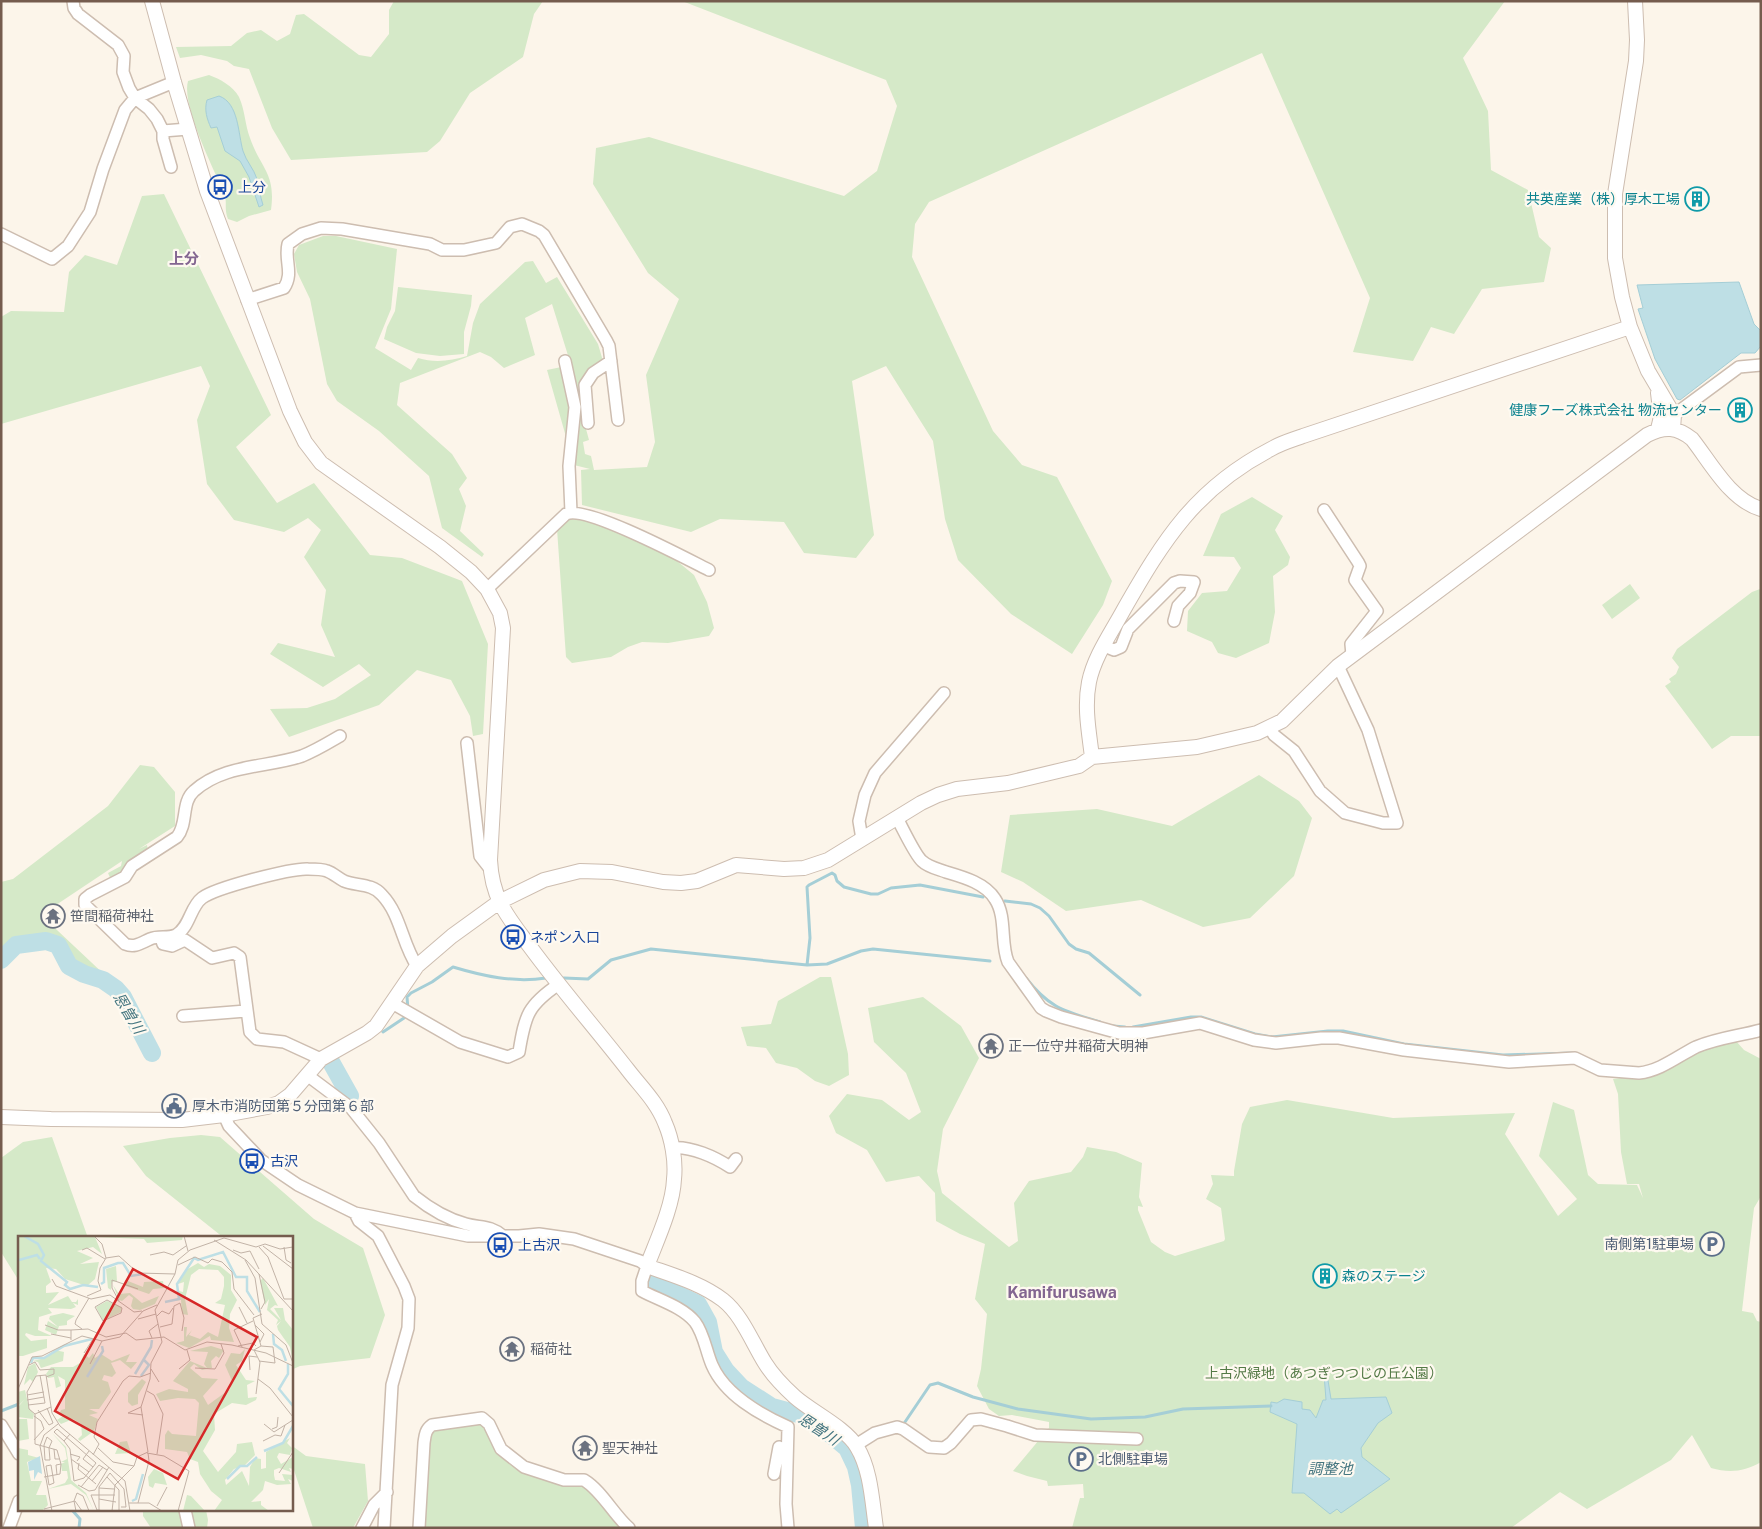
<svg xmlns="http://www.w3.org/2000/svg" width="1762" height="1529" viewBox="0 0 1762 1529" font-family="'Public Sans','Noto Sans JP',sans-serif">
<rect width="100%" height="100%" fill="#fcf5ea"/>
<path fill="#d5e9c8" d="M394,1H543L534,14L523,57L470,93L440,141L427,152L291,160L272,128L249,69L234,66L227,61L201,55L180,58L176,47L231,46L247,33L261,30L277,41L290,34L296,15L304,14L359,55L371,57L389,34V10Z
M682,1H1505L1463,58L1488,111L1491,170L1528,190L1539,237L1551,248L1544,282L1482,289L1454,334L1431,327L1413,361L1353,352L1370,298L1262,53L929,202L915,224L912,257L993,431L1022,465L1057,477L1112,581L1103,605L1072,654L1011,614L958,560L945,519L933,441L886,366L852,381L874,535L856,558L804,553L784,522L720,519L691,532L582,505L581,470L590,469L574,465L547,370L571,365L552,304L525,318L535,355L504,368L491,357L480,352L400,383L397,405L452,454L467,478L459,489L466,506L460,531L484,554L482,557L442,528L429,476L379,431L337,401L327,384L310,299L297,272L294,254L299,245L323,236H336L397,249L391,309L375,348L411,370L418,358C434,363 451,361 467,356L473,323L480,304L525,262L533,261L546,283L557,277L598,344L603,361L584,385L586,429L589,440L583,442L585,454L591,456L594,470L647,467L655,442L646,375L679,299L648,273L593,184L596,148L649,137L844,196L877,171L897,106L886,80Z
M209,75C220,79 233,86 239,97C245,110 245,125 250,138C261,169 276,173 271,210L249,216L237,222L228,219C224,209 227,203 225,196C215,171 181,106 188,81Z
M164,194L271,415L236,447L277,503L314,483L370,555L402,558L462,581L488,644L483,734L473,736L470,716L451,680L417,670L379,705L289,737L270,709L307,708L335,699L371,675L359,664L323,687L270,654L278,643L335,657L321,625L326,590L304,557L321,530L308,518L284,532L234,520L207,484L197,420L210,386L201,366L1,424V317L11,311L64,312L69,272L85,255L117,265L142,196Z
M398,287L472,295L471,306L464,332V354L440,356L416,353L384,339L387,327L395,311Z
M1252,497L1283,516L1275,530L1290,557L1288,565L1273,576L1275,612L1269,643L1236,658L1218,653L1212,642L1187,631L1188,611L1202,593L1227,591L1241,568L1234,557L1203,556L1221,514Z
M570,518H584L654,547L677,561L694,575L707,602L714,628L709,636L668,643L642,642L628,647L611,657L572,663L566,657L557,529Z
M1630,584L1640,598L1612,619L1602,605Z
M1760,589L1761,736H1731L1712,749L1665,686L1671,682L1669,679L1676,674L1679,667L1672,658L1677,649L1752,592Z
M140,765L154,767L175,792V826L139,849L147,845L148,852L124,875L112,882L108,873L121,866L122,861L41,915L108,978L105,986L34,940L9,951L1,957V882L13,879L108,806Z
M1259,775L1299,801L1312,818L1294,876L1250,918L1203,927L1141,900L1066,911L1023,882L1001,872L1010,815L1097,809L1172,826Z
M820,977H831L848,1054L849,1075L829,1086L815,1081L797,1068L776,1063L766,1048L747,1046L741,1027L771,1024L778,1001Z
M923,997L961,1026L979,1058L943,1129L937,1171L942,1193L1009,1247L1018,1241L1014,1203L1029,1181L1071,1172L1083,1157L1087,1147L1116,1152L1142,1163L1139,1197L1143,1207L1138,1206V1210L1151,1242L1165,1252L1175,1256L1224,1241L1225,1239L1221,1208L1206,1199L1213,1184L1211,1175L1234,1176V1171L1242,1124L1250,1107L1287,1100L1393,1118L1515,1113L1505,1134L1558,1216L1577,1199L1539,1156L1553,1102L1574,1110L1588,1175L1598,1184L1637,1185L1643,1198L1639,1184H1627L1621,1152L1618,1094L1613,1079L1629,1077L1697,1051L1736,1041L1744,1050L1761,1059V1196L1754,1208L1742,1311L1753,1313L1757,1321L1761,1322V1462C1744,1472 1729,1473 1711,1468L1692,1435L1671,1460L1587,1509L1560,1492L1511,1528H1072L1080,1498H1084L1083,1484L1048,1486L1047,1481L1027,1476L1013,1471L1049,1428V1422L1012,1415L999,1416L989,1409L977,1386L981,1369L987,1314L975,1299L985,1244L960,1234L936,1221L935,1193L919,1176L886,1182L867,1150L836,1133L829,1116L847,1094L882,1100L909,1120L921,1112L906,1073L874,1042L868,1008Z
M201,1135L220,1137L314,1219L363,1248L385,1315L370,1358L300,1366L291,1370V1238H224L146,1176L123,1146L170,1138Z
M52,1137L88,1238H19V1281L1,1252V1158L23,1142Z
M483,1420L502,1453L586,1484L624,1528H425L427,1438L429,1431Z
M291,1445L306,1456L365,1464L368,1501L353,1528H313L291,1461Z
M143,1510H206L208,1520L207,1528H151L143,1516Z"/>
<path fill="#bedfe5" stroke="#a5ced6" d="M219,96C239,103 238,134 243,151C246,161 254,169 257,179C259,187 260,196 263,205L259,207L249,177L240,161L225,151L217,127L211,128C207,119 204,110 207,100Z
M1739,282L1754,324L1761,331V346L1755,353H1741L1680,400L1677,399L1655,359L1638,309L1643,308L1637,285Z
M1324,1374H1327L1331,1399L1386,1397L1392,1413L1378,1423L1361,1448L1362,1457L1390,1479L1341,1513L1337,1509L1330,1514L1304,1493H1292L1297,1424L1270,1412L1271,1402L1277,1403L1284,1399L1302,1402V1409L1310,1410L1316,1418L1323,1400H1326Z"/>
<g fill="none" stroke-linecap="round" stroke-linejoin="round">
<path stroke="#a5ced6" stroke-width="3" d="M1005,901L1031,904L1040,908L1049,916L1069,944L1076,949L1089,953L1140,995
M807,965L810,938L807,887L809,885L832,873L835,875L837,881L844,887L871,894H878L891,888L920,885L983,897
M564,978L588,979L611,960L651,949L807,965L827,964L861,951L873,949L990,961
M1026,978C1050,1009 1065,1011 1100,1022
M408,1009L407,997L411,993L432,982L453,967C483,976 514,983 546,978
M1113,1026L1125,1027
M1133,1027L1191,1017H1201L1255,1034L1272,1037L1328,1031H1343L1404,1044L1503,1055L1572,1053
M383,1032L404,1018L406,1014
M1,1411L19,1404
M905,1422L930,1385L938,1383L973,1397L1018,1409L1091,1419L1145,1417L1183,1409L1271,1406
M72,1510L80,1519L79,1528"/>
<path stroke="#bedfe5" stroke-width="18" d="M1,960L16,945L46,941L58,945L69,966L84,974L103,980L116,989L123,997L152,1053
M331,1062L350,1096
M652,1282L698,1304L708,1322L714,1352L726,1371L741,1387L772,1407L802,1415L829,1433L847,1448L856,1467L860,1485L864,1528"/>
<g stroke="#cdbdb0" stroke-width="14">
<path id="minor" d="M73,1L74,8L78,14L118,45L124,56L123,72L129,88L135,98L149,109L157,119L163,131L188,129
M163,131V139L171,167
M1,234L52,259L68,246L90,212L103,169L125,110L135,98L174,82
M247,300L284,288C294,273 284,260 288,244L302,234L321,228L342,229L430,244L442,250H464L496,243L510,227L522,224L539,231L544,235L606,340L609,346L618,420
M565,361L575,407L569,466L571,512
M1674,415L1739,367L1761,365
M588,423L585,385L593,373L611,361
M1324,510L1358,562L1360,566L1355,580L1377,611L1351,644L1352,655
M487,589L566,514C586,505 687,559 709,570
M1104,646L1114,650L1121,647L1128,629L1174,583L1180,581L1194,582L1190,593L1178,606L1174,621
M1270,728L1274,735L1294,751L1320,791L1345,813L1383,823H1397L1368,730L1338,666
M340,736C328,743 315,751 302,756C266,768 224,764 194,791C181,802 188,824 177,837L132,866L125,877L90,895L85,899V905L125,944C135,948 141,943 150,939C159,935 167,939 176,935C190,927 190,907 202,898C215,888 291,868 308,869C314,869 322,869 327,871C333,873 338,878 344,881C356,886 372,883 382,895C401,915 402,944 417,966
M467,743L480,856L491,870
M897,818C902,827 915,855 922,861C928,867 938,869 946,872C963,877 985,883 995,899C1007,917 1000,943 1008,962L1041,1008L1046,1011L1061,1017L1119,1033H1143L1200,1023L1254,1040L1276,1043L1321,1038H1339L1404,1050L1509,1062L1575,1058L1600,1070L1639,1073C1660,1071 1678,1056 1696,1047C1717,1038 1739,1036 1761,1030
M862,839L859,821L865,795L875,773L944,693
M161,938L163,944L172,946L185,940L212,958L234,953L240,957L250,1032L257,1039L284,1042L321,1059
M392,1003L460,1042L508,1057L519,1052C525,1015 528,1005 559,984
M183,1016L246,1011
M307,1075L351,1108L379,1143L414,1196C429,1208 447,1219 466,1224C481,1228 490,1225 503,1236
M224,1115L229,1126L261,1160L298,1185L355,1213L468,1236H519L539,1234L574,1239L640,1261L647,1266L642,1281V1291C659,1300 683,1307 695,1322C704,1334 706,1351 712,1365C725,1395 759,1414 788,1427L786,1504L788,1528
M672,1148C691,1146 715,1157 730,1167L736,1159
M355,1213L359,1221L378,1236L404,1286L409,1299L408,1328L392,1385L384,1528
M1,1425L19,1454
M856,1445L875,1433L897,1427L903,1429L929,1447L944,1448L951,1443L971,1420L981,1419L1007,1426L1035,1435L1137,1439
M774,1474L779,1447
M185,1510L189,1528
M9,1528L19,1501
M362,1528L374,1505L387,1492
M419,1528L424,1443C425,1436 425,1430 432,1425L482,1418L489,1424L501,1449L524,1467L564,1480H584C602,1491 613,1514 629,1528"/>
</g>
<g stroke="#cdbdb0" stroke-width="16">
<path id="tertiary" d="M152,1L174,82L207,191L290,411L305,442L321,463L440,547L471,572L487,589L500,613L503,628L490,860C492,900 508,917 531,948C562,990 596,1029 628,1070C641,1087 657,1102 665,1123C672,1139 676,1161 674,1179C673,1206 657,1240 647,1266C672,1275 701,1283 723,1300C742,1315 752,1342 765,1363C773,1376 784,1387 795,1397C812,1412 846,1428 857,1447C871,1470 872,1501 876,1528
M1635,1L1637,40L1636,61L1615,194V258L1622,297L1630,327L1648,371L1674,415L1673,429
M1658,429L1661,417L1658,393
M1092,757C1089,732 1084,707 1089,682C1094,657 1111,633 1123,611C1164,539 1196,488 1271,449C1281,443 1292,440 1303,436L1630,327
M1,1117L51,1119L182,1120L224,1115L267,1107L279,1103L290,1095L321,1059L367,1033L376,1026L417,966L452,936L499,902L544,880L580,871L612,872L663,882L681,883L697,881L736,865L784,869L804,868L828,860L921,803L938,795L957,789L1008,783L1079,766L1092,757L1197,747L1257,733L1282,721L1338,666L1647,435C1665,426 1677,427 1692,439C1711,463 1730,500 1761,509"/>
</g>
<use href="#minor" stroke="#fff" stroke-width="11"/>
<use href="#tertiary" stroke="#fff" stroke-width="14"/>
</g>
<defs>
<g id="bus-ring" transform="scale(1.25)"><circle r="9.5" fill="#fef9f0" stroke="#1a4fb4" stroke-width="1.5"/><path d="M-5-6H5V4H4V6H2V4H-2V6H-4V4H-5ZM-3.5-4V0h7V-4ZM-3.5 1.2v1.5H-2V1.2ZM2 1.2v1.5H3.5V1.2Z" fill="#1a4fb4"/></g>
<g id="building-ring" transform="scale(1.25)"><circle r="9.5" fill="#fef9f0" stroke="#0f9aa8" stroke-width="1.5"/><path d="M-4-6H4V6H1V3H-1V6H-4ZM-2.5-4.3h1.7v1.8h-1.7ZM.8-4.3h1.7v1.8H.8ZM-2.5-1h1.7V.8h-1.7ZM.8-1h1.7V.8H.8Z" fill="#0f9aa8"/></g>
<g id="temple-ring" transform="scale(1.25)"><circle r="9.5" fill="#fef9f0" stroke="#6b7280" stroke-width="1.5"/><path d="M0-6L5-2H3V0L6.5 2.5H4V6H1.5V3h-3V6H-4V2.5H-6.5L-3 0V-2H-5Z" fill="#6b7280"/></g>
<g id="civic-ring" transform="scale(1.25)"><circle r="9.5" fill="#fef9f0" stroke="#5c6f8a" stroke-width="1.5"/><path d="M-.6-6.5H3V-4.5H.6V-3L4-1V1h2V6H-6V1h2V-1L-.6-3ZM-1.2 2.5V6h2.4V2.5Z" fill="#5c6f8a"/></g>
<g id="parking-ring" transform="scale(1.25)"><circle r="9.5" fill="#fef9f0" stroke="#5c6f8a" stroke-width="1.5"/><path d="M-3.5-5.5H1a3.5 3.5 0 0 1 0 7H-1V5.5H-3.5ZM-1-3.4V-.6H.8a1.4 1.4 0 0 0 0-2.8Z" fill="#5c6f8a"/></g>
</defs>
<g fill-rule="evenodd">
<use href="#bus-ring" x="220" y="187"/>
<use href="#building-ring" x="1697" y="199"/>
<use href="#building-ring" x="1740" y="410"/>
<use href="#temple-ring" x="53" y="916"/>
<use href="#bus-ring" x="513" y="937"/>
<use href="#temple-ring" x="991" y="1046"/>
<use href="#civic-ring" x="174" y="1106"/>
<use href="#bus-ring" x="252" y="1161"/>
<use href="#parking-ring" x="1712" y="1244"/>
<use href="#bus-ring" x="500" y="1245"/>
<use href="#building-ring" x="1325" y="1276"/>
<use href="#temple-ring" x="512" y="1349"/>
<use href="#temple-ring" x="585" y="1448"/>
<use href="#parking-ring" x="1081" y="1459"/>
</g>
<g text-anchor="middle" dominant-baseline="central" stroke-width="4.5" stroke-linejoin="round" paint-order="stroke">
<g font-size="14" fill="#164399" stroke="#fef9f0" text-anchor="start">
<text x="238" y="187">上分</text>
<text x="530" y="937">ネポン入口</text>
<text x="270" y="1161">古沢</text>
<text x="518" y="1245">上古沢</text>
</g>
<g font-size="14" fill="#0d838f" stroke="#fef9f0" text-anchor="end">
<text x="1680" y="199">共英産業（株）厚木工場</text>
<text x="1722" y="410">健康フーズ株式会社 物流センター</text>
<text x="1342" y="1276" text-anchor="start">森のステージ</text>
</g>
<g font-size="14" fill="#5b616d" stroke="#fef9f0" text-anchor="start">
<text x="70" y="916">笹間稲荷神社</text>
<text x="1008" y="1046">正一位守井稲荷大明神</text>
<text x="530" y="1349">稲荷社</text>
<text x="602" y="1448">聖天神社</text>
</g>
<g font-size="14" fill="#4e5e75" stroke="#fef9f0" text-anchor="start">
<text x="192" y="1106">厚木市消防団第５分団第６部</text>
<text x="1694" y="1244" text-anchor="end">南側第1駐車場</text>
<text x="1098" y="1459">北側駐車場</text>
</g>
<g font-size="14" fill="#547a46" stroke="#fef9f0">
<text x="1324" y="1373">上古沢緑地（あつぎつつじの丘公園）</text>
</g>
<g font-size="15" font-weight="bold" fill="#836691" stroke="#fef9f0">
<text x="184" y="258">上分</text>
</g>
<g font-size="15" font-style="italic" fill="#457680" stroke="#fef9f0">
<text transform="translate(129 1013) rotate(59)">恩曽川</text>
<text transform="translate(819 1429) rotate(33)">恩曽川</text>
<text x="1330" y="1468">調整池</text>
</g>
<g font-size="16" font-weight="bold" fill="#836691" stroke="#fef9f0">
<text x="1062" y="1292">Kamifurusawa</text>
</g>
</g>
<g transform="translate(18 1236)">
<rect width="275" height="275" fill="#fcf5ea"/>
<path d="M0,0H165L164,4L129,7L126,3L77,1L84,18L75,11L59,15L75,22L62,28L81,26L77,43L69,50L47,43L38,33L28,32L33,46L28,50V57L41,56L30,69L50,60L54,66H58L60,63V69L55,67L58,71L53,73L30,72L34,77L21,81L20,94L34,100H17L8,97L7,99L13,105L29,103V112L5,120H0ZM180,27L186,31L191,28L202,30L213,39V54L219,64L212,78L211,92L216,106L193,104L192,100L171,112L158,107L166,105V91H169L168,101L174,94L171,99L182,103L190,96L200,101L207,69L197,67L203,63L206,50V41L200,34L181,33L173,39L167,63L170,79L164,78L163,64L155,65L161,62V55L165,56L166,46L160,48L168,34ZM98,30L99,45L94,46L93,54L90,52L88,33ZM245,42L260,70L257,69L252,73L263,84L256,72H265L267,84L275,94L274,121L272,111L260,94L259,90L263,85L258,89L260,84L249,74L251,63L247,69L242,45ZM110,45L125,51L126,46L145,45L146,52L135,53L131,58L105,49ZM95,49L101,58L112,57L124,67L141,60L137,68L122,74L115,73L113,70L115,62L111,59L104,65L101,64ZM89,65L104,71L103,76L85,85L78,71ZM45,77L57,80L49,85V89L41,90L38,99L27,94L30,85L40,91L31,83L32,80ZM193,110L206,114L201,122L198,120L193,125L194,132L184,134L176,128L172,132L184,142L200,143L185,160L190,169L212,153L214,145L207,129L213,117L222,118L227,113L224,125L218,129L228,144L237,145L229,149L230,162L239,161L238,164L228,169L214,167L196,178L197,194L185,215L200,236L218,216L219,208L234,206L237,219L226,230L216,233L207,244L208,249L224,235L231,250L232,231L237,222L243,223V233L248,232V216L272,202L269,207L274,212L272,219L261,217L259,221L263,228L275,221V233L271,232L273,236L261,232L256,234V239L257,244L267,245L264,238L275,239V245L270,243L273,248L259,249L247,245L245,254L233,266L243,265V269L251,275H196L204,264L193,255L182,238L180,226L172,223L169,216L147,213V199L150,194L154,198L178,200L181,167L177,163L160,162L142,165L138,158L151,153L170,156V153L155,145L172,125L189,132L186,128L190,116L172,115ZM37,114L46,116L45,125L23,132L20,126L15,125L27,122ZM75,117L77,122L83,118L94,125L112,118L108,126H119L113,133L102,124L93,127L98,137L94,141L86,139L84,144L90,146L93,156L81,173H71L80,177L71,179L80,183L76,195L62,205L60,203L64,199L63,188L55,183L43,188L39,184L45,180L41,179L43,174L47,173V144L40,140L43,150L38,152L36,141L30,142L28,138L33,131H55L62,127L66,118L71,122ZM17,127L20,136L15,146L12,143L6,149L10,131ZM124,143L128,146L120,159V168L114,170L110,166V157ZM7,154L11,172L16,178L15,183L0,181V171L7,163L0,170V156ZM0,183H9L11,203L0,205ZM34,197L48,211L53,244L68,257L76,275L68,259L53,248L30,253L47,247L50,242L49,235H44L43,228L47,226H43L49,223L47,212ZM109,205L113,217L97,218L102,206ZM0,212L10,214V219L21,222L17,232L14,224L9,226L13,245H24L18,259H28L30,269L24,275H0ZM136,233L145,237L149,249L137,247L135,252L131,250L130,241ZM169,259L173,260L187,275H165Z" fill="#d5e9c8"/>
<path d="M22,220L24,238L20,236L16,244V234L11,235L10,226Z" fill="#bedfe5"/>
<path fill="none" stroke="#bedfe5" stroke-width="2.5" d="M6,0L20,8L26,19L23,25L49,46L47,49L52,53L65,49L80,51M1,24L19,19L22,23M83,48L86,46V32L100,27H105L113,40L125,38M147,66L161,63L159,48L176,22L180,24L205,16L218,41H229V55L242,76M255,98L256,108L264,114L268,125M13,127L15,122H26L46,110L74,103M270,128V138L261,153L275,170M117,138L133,111L134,104M123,140L131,129L125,123M69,141L85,115L84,110M246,215L265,207L275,190M209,243L222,230H229L239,221M114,265L118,263L125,238"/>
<path fill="none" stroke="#c2b3a7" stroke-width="1" d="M76,0L84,8L88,22M166,0L170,15M196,4L228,24L275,75M245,10L275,33M241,11L250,21L266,63H275M266,11L268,24L273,27M64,14L69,12L87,23M215,14L223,17L232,15L241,33M132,19L146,16L155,19L168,10M227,24L237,42L244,88L268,109L275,127M160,29L177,21L190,27L194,23L204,26L214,36L216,53L236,79M241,38L247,66L243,73M34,43L38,50L73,63L92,59L116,76L124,75M69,60L83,54L80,45L82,32L88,22L101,20L120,37L157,38M89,64L104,72L103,77L85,85L77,71ZM101,65L94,52V44L120,53M221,71L229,87M139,80L144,75L151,78L155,72M120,83L138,78M27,89L40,94H53V104M237,89L246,98L242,106M142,91L154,88L156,70L162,67L166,82L164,95M64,93L57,88L58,84L71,62M53,94L70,93L88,101L108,97M108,97L118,104L146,101L167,114L189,106L214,109L248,117L275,130M33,98L53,102M134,102L131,95L140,88M220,110L235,107L238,110M224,111L216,94L235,85M66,117L75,103M241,125L257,127L255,111L243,110M72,128L84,105M11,129L17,126L22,134L36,133V138L28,141M177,132L197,133L206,117L203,108M133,133L141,146M161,133L172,124L169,114M232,134L231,120L239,121M240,143L252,152L275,181M0,153L14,121L24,120L64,100L84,105L102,101L125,75L139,69M129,155L136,159L145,178L139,218M238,158L242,126L236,114L243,110L235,82L244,78M9,159L26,156M9,164L26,161M10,169L27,167L22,139M33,171L17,178L11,173L9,156L18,140L28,139L34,177L42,190L107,245L112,275M123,171L110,177L125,179M20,174L31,189L35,187L29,172M17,178V208L39,214L43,228L42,238L26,241M16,180L23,185L26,193L16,204M246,188L256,196L275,184M254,193L259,191L260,181M52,198L46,205L52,213L56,245L66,242L75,231L65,223L71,215M29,201L34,205L31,212L32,224H27L26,209ZM46,205L36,196L39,193L78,227L75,231M245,205L257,199L263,200L267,189M80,212L95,226L116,230M36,213L37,223H42M129,217L146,220L171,235L160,275M52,218L62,221L59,225M75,219L81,208L76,201L79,186L105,145L111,140L122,141L133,137M53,223L71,236M61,227L60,233L78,248M33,229L36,247L31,249L28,230ZM261,237L275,216M39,239L38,229L43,228M89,241L101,254V275M74,245L85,231M60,249L71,255L77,254L91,231M63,251L81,229L89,234M81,252L96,253M81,263L98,266M111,267H131L144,275M120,267L131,225L130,217M139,270L149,251M26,273L57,265L64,275M81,274V251L92,237L106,253L108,271H103M34,275L22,210L26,199L40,188M58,275L56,265L59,257L65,260L71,275M87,275L79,274L73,259H97M94,275L97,249L116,230L119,221L130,216L123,171L132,143L133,127L144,106L137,74L157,38L160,24L172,14L206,2L238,11L247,8L262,13L275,11"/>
<path fill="#d62828" fill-opacity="0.15" stroke="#d62828" stroke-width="2.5" d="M115,33L239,101L160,243L37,175Z"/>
<rect width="275" height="275" fill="none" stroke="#755c4e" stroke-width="2.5"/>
</g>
<rect width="1762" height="1529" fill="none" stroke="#755c4e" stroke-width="5"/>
</svg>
